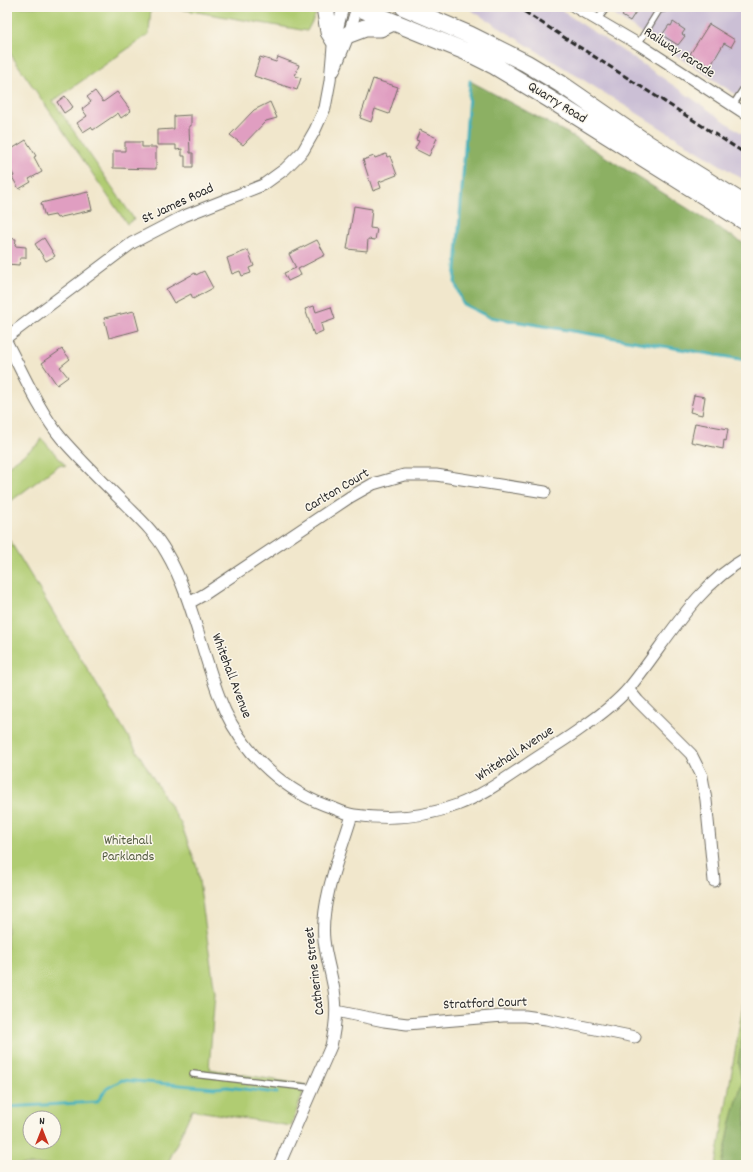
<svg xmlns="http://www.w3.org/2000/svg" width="753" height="1172" viewBox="0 0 753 1172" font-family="Dekko,sans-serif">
<rect width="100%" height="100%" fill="#fbf7ec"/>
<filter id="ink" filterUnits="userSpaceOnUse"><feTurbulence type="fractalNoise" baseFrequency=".025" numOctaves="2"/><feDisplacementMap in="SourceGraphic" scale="8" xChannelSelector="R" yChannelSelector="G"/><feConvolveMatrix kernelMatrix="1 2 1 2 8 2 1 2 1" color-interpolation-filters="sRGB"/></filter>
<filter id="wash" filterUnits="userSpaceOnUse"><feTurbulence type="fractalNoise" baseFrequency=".012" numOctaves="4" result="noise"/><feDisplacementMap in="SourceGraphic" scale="16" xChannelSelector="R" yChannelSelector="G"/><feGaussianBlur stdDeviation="0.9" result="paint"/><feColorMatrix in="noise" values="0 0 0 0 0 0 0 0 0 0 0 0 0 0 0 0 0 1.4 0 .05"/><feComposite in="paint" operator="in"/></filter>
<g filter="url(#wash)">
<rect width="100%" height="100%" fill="#f1e7cc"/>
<path fill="#cbbfd5" d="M466,7H556L647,67L746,136V181Z
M601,7H746V101L603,8Z"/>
<path fill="#b0cc72" stroke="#6e7c4e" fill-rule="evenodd" d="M7,7H151L149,34L53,101L134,219L127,224L7,49Z
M168,7H311L316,14L307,31Z
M41,438L66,466L59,465L7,504V467L40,443Z
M7,536L181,824L197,867L215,993L209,1069L306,1085L291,1126L192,1110L167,1165H7ZM30,1118H54V1142H30Z
M746,987V1165H716Z"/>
<path fill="#8cb064" stroke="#5c6e48" d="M470,81L569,134L746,245V360L489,317L463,304L455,282Z
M746,1013V1165H722L731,1122L742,1082L738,1063Z"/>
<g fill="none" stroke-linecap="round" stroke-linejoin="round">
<path stroke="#41b0bc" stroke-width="3" d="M470,81L455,282L463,304L489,317L746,360
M7,1107L97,1102L106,1089L122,1080L214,1088L227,1087L277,1093"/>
</g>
<g id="blocks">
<path fill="#e09ec1" d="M616,7H639L630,21L622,16L625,12Z
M673,22L685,30L682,34L685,36L678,45L662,35L669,25L671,26Z
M709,24L735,40L731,47L724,43L710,67L690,54Z
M260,57L276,62L278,57L299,65L295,76L301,78L297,90L254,76Z
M373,79L398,87L389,114L375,109L371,122L360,118Z
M95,91L103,102L117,92L131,111L121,118L118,113L93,130L91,127L83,132L77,123L87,116L82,109L91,102L87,97Z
M65,96L73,107L64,113L57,102Z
M270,102L277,118L266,121L243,145L230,135L254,110Z
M191,115V126H189L190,153H193V167H185V156H182V149L176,150V145H157V130L174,129V116Z
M420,130L437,138L429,156L415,149L419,141L416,140Z
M26,140L36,156L34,157L42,172L29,179L31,182L19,189L12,177L14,176L7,163V152Z
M125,142H142V147H156V169L113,168V151H125Z
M386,154L387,157L390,156L397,175L379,182L381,188L373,191L363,160L374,156L375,158Z
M88,192L92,210L57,218L55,215L45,217L41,203Z
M354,206L372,209L370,228L377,229L375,240L368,239L367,251L347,249Z
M7,238L16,239L15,246L26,247V258H20L19,265L7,264Z
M44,238L55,256L46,261L35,244Z
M317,240L325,255L298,269L301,275L288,281L284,273L296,268L289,254Z
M248,250L254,266L249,268L251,273L242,276L240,271L232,274L227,258Z
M204,271L213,288L193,299L191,294L174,303L166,289L195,273L196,275Z
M314,306L316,312L331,307L335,319L321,324L323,331L314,335L305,309Z
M134,311L139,330L109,338L104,318Z
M62,349L70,359L60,367L68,377L57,385L42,363Z
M694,395L705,397L702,415L690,412Z
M695,423L728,429L726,441L724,440L723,449L691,442Z"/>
</g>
</g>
<g filter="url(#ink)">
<use href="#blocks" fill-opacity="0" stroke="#706d63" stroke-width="1"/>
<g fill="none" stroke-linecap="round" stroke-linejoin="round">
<g stroke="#706d63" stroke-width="8">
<path id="service" d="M597,20L607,7
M638,44L659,10L670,7
M733,105L746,85
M193,1074L313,1088"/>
</g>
<g stroke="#706d63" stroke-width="13">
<path id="minor" d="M575,7L640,45L746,114
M334,71L349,34L357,7
M7,337L132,243L184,216L263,185L285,169L303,151L315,130L325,108L330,81L333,46L343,7
M7,343C23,373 40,413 62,439C82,462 105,484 127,506C141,520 156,534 166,552C195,601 202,660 225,711C246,756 286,793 333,808C340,811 347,814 354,815C388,820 425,817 457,805C481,796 502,781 523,767C543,753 564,741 583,727C599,716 617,702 629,688C666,643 694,587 746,558
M189,603L205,594L350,497L373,484L404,475H436L545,492
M628,689L638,701L691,754L702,776L706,800L714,881
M336,1011L384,1021L407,1024L503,1016H525L546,1019L635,1037
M279,1165L331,1046C335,1029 337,1014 335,997C333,978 326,959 324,940C320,901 341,852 352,815"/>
</g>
<g stroke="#706d63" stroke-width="19">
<path id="primary" d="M325,7L329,32L334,40
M357,7L467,52L495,66L548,98L746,222
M404,7L470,35L526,63L561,84L648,144L746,205
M349,34L365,28H380L393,22"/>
</g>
<use href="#service" stroke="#fff" stroke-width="5.5"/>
<use href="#minor" stroke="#fff" stroke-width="11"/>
<use href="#primary" stroke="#fff" stroke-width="17"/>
<path stroke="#2b2b2b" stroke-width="3" stroke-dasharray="6 3" stroke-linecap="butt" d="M517,7L746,154"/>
</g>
</g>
<g text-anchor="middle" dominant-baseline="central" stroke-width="3" stroke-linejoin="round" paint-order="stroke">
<g font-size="14" fill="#2b2b2b" stroke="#fbf7ec">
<text transform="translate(679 53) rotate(33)">Railway Parade</text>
<text transform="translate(557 103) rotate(32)">Quarry Road</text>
<text transform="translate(178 204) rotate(-25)">St James Road</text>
<text transform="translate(337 491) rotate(-31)">Carlton Court</text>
<text transform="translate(231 676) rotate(69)">Whitehall Avenue</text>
<text transform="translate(515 754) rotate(-33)">Whitehall Avenue</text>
<text transform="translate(315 971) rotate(-97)">Catherine Street</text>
<text transform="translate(485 1004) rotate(-2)">Stratford Court</text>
</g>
<g font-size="14" fill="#535b40" stroke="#fbf7ec">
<text x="128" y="841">Whitehall<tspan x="128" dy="16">Parklands</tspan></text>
</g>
</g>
<rect width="753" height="1172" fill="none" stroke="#fbf7ec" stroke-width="24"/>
<g transform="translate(42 1130)"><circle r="19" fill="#fbf7ec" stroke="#a8a59f"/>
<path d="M0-3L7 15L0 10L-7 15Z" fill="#c8321e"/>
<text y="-6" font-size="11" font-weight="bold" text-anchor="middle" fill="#2b2b2b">N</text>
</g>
</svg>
